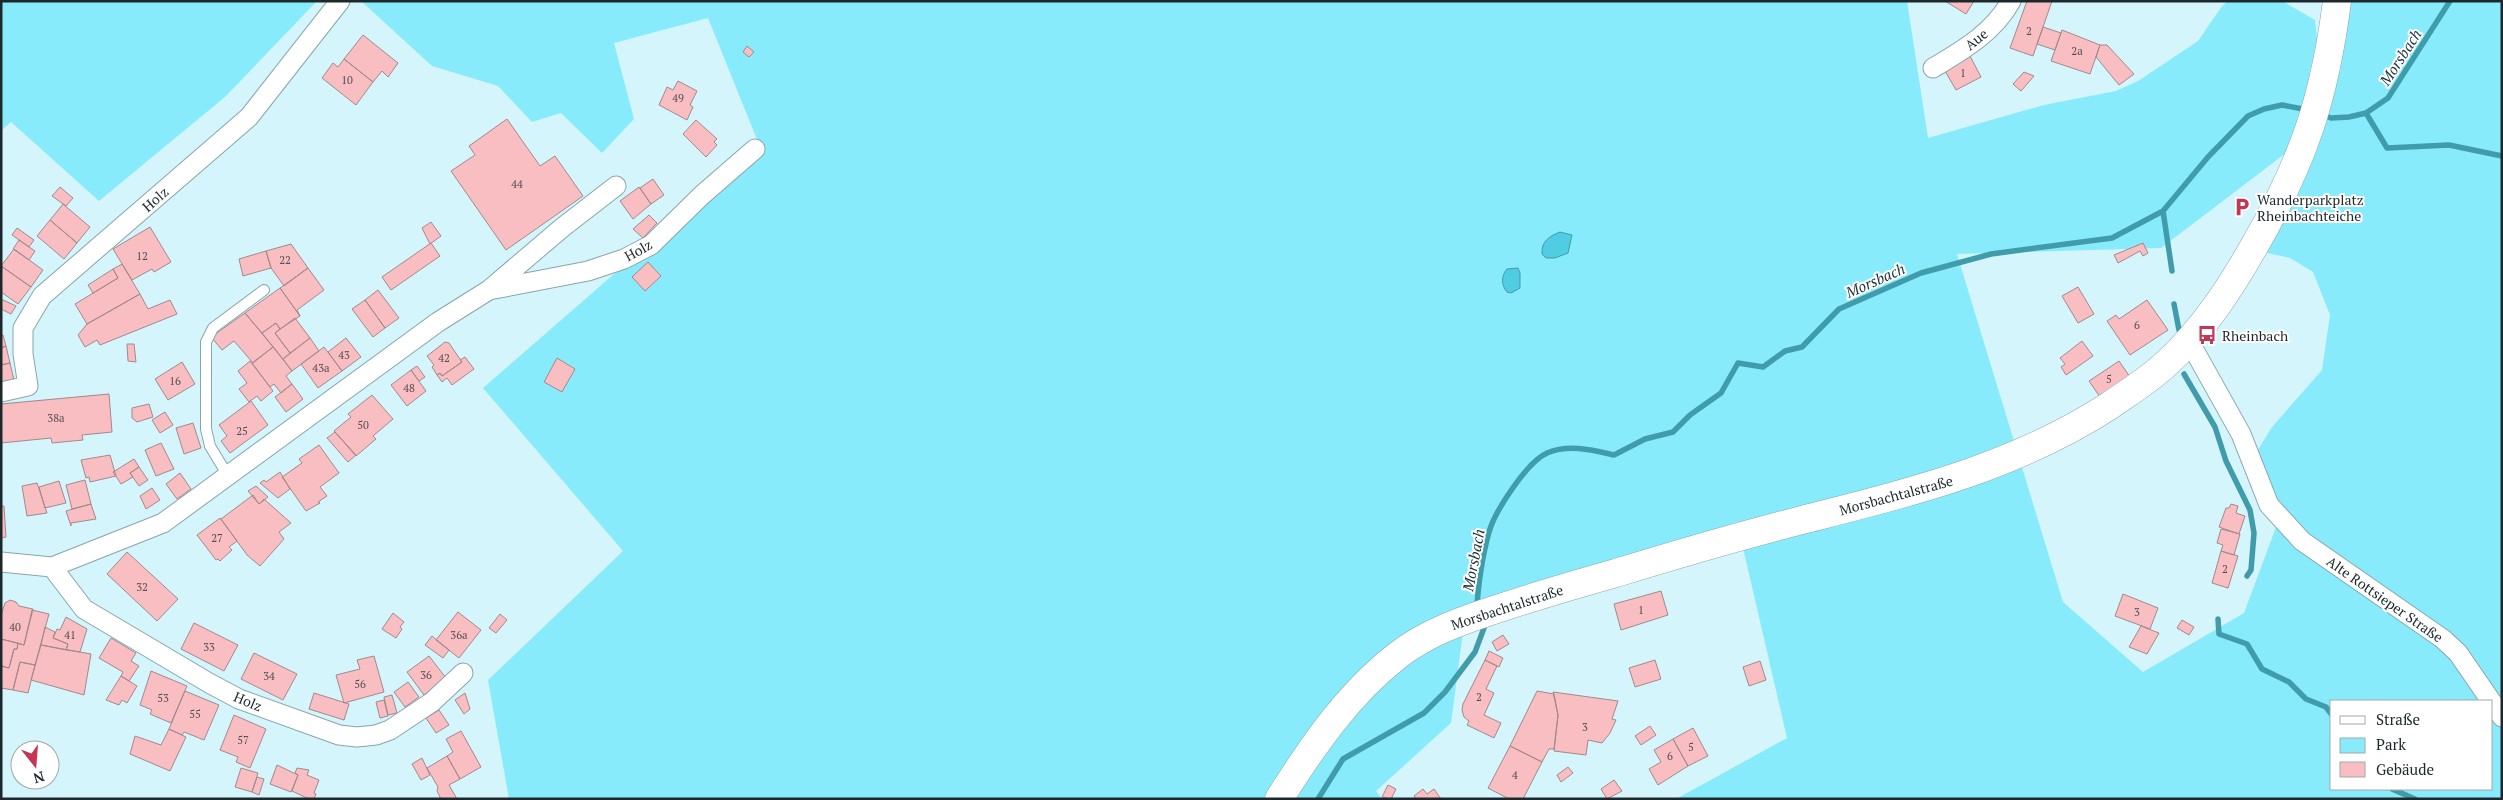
<svg xmlns="http://www.w3.org/2000/svg" width="2503" height="800" viewBox="0 0 2503 800" font-family="'PT Serif',serif">
<rect width="100%" height="100%" fill="#d5f5fc"/>
<path fill="#88ebfc" fill-rule="evenodd" d="M1,1H317L225,97L99,201L11,122L1,131Z
M361,1H1907L1928,138L2044,105L2116,91L2138,81L2198,41L2222,6L2228,1H2282L2315,20L2317,39L2294,147L2161,248L1957,254L2063,602L2143,672L2244,613L2282,511L2256,453L2272,427L2322,370L2330,315L2313,272L2290,258L2263,252L2345,1H2502V799H1676L1787,738L1737,522L1466,609L1451,723L1376,791L1382,799H509L488,680L623,551L483,388L760,147L708,18L614,43L634,119L602,153L561,113L532,122L498,86L432,66ZM2332,701H2492V789H2332Z"/>
<path fill="#50cde2" stroke="#409cab" d="M1560,232L1572,235L1568,253L1555,258H1546L1542,254C1541,241 1550,236 1560,232Z
M1518,268L1520,273V288L1511,293L1507,292C1501,285 1501,276 1507,269Z"/>
<g fill="none" stroke-linecap="round" stroke-linejoin="round">
<path stroke="#409cab" stroke-width="5.5" d="M2366,113L2387,148L2449,145L2502,156
M2321,114L2331,118L2349,117L2366,113L2388,98L2450,1
M2163,211L2172,271
M2174,304L2179,330
M2184,374L2215,427L2226,461L2250,510L2254,533L2251,570L2247,576
M1477,607C1478,585 1483,553 1489,532C1495,511 1527,462 1547,453C1569,444 1592,450 1614,455L1645,439L1673,432L1690,415L1721,393L1738,363L1763,367L1785,351L1802,347L1839,309L1921,273L1991,254L2112,238L2163,211L2208,157L2248,116L2264,109L2282,105L2308,110
M2218,619L2219,634L2247,644L2262,669L2289,682L2306,699L2326,707L2332,715
M2392,789L2415,799
M1318,799L1343,759L1424,713L1445,692L1475,652L1484,628L1482,620"/>
</g>
<path fill="#f8bec2" stroke="#a4888a" d="M1945,1H1974L1966,14Z
M2027,1H2052L2033,56L2010,48Z
M2043,27L2061,33L2055,50L2037,44Z
M2062,30L2100,45L2090,74L2051,61Z
M363,35L398,63L388,77L382,71L373,82L344,59Z
M2100,45H2107L2134,74L2119,85L2096,57Z
M747,46L754,52L749,57L743,52Z
M1970,56L1981,77L1956,90L1945,71Z
M344,59L373,82L356,105L322,78L333,63L338,67Z
M2024,72L2034,76L2021,91L2013,84Z
M678,81L697,91L690,105L693,107L687,120L659,105L667,87L673,90Z
M507,119L540,166L555,156L583,196L506,250L451,171L475,155L469,146Z
M696,120L717,139L714,142L717,145L706,157L683,134Z
M653,179L664,195L651,204L640,188Z
M60,187L73,198L66,206L52,196Z
M639,187L651,204L633,219L620,201Z
M63,204L90,227L77,243L50,220Z
M649,215L657,223L643,238L633,229Z
M50,220L77,243L64,259L37,236Z
M431,222L441,236L430,244L422,228Z
M150,227L171,262L154,272L152,269L132,280L113,249Z
M17,228L34,240L29,247L12,235Z
M19,240L35,251L29,260L13,249Z
M431,243L440,256L391,290L382,277Z
M2143,243L2148,253L2143,256L2140,251L2118,263L2114,255Z
M291,244L308,268L284,286L271,268L266,251Z
M14,249L43,270L31,287L1,266Z
M266,251L271,268L243,276L239,259Z
M648,262L661,276L645,291L632,277Z
M122,264L140,294L87,324L75,304L118,278L113,269Z
M1,266L31,287L18,304L1,292Z
M308,268L324,290L297,310L300,316L280,288Z
M113,269L118,278L93,293L88,285Z
M2078,287L2094,314L2078,323L2062,296Z
M280,288L300,316L280,329L276,323L262,333L245,313Z
M378,290L399,318L385,328L365,300Z
M140,294L148,309L170,300L177,314L100,345L97,340L85,347L78,335L87,324Z
M1,299L16,306L11,314L1,309Z
M365,300L385,328L373,337L352,309Z
M2147,300L2168,330L2130,355L2107,321L2116,315L2119,319Z
M245,313L273,347L253,363L234,341L222,350L211,337Z
M295,318L310,338L290,353L275,333Z
M276,323L280,329L275,333L290,353L283,359L262,333Z
M3,335L6,346L1,348V336Z
M310,338L319,351L292,371L283,359Z
M346,338L361,357L342,371L328,352Z
M2082,341L2093,356L2066,375L2061,367L2065,364L2060,358Z
M445,342L449,343L462,362L442,376L440,373L437,375L432,367L434,365L427,356Z
M127,344H134L136,362L128,361Z
M6,346L10,363L1,365V348Z
M273,347L292,371L286,376L292,384L281,393L274,384L270,387L252,363Z
M324,347L342,371L318,388L301,364Z
M465,357L474,369L452,385L447,378L442,382L437,375L440,373L442,376L462,362L460,360Z
M557,358L575,369L562,392L544,382Z
M250,361L273,391L261,401L257,396L249,402L239,389L247,383L238,371Z
M2119,361L2130,377L2100,397L2089,381Z
M182,362L195,384L168,400L155,379Z
M10,363L14,380L1,383V365Z
M417,366L425,377L419,381L411,370Z
M411,370L426,391L407,406L391,385Z
M292,384L303,399L286,412L275,397Z
M109,394L112,432L82,435L83,440L52,443L51,438L1,443V404Z
M372,395L393,419L373,436L376,439L356,456L334,431L351,417L348,414Z
M251,401L268,425L230,453L221,441L227,436L219,425Z
M149,404L153,417L137,422L132,418V408Z
M165,412L173,425L160,433L152,420Z
M193,423L201,448L184,454L176,428Z
M335,432L356,455L348,462L327,438Z
M161,443L174,469L156,476L145,450Z
M319,445L339,473L320,487L327,496L318,502L320,503L306,511L282,477L302,463L299,459Z
M110,455L116,476L90,482L89,477L86,478L81,460Z
M134,459L139,467L130,473L133,477L121,484L113,472Z
M139,467L148,480L139,486L130,473Z
M280,472L290,489L278,498L260,483L264,480L266,482Z
M180,473L191,489L177,499L166,484Z
M85,480L91,504L72,509L66,485Z
M59,481L66,503L45,508L39,487Z
M37,483L47,513L27,516L22,486Z
M256,486L268,497L259,504L248,491Z
M152,488L160,500L146,509L140,496Z
M253,495L259,504L264,499L291,523L279,532L284,539L260,566L247,555L221,519Z
M91,504L96,519L71,523V526L66,511Z
M2231,504L2238,506L2236,513L2245,516L2239,534L2219,527L2226,508H2229Z
M1,506H4L6,537L1,538Z
M220,518L237,541L229,547L232,550L220,561L218,559L216,560L197,535Z
M2221,529L2240,534L2234,555L2221,551L2223,545L2217,543Z
M2221,551L2238,556L2228,588L2212,583Z
M127,552L178,599L157,621L107,574Z
M1661,591L1668,615L1621,630L1614,604Z
M2123,594L2158,608L2150,629L2115,616Z
M10,600L16,602L19,606L33,609L24,645L1,639V615L5,603Z
M32,610L49,614L35,665L20,662L13,690L1,688V666L9,668L14,649H17L18,643L24,645Z
M458,612L481,630L459,658L436,640Z
M393,613L404,622L400,627L402,629L396,638L382,629Z
M500,614L507,620L496,633L489,628Z
M66,617L87,629L80,652L66,650L68,644L53,638L57,629L60,630Z
M2182,620L2194,627L2189,635L2177,628Z
M194,623L238,645L224,671L181,649Z
M2141,626L2159,633L2147,654L2129,647Z
M45,627L55,632L53,638L68,644L66,650L41,645Z
M1503,635L1509,644L1497,651L1492,642Z
M432,636L449,650L443,658L425,645Z
M111,638L136,653L131,661L139,666L129,681L121,676L123,672L99,658Z
M1,639L18,643L17,649H14L9,668L1,666Z
M41,645L91,654L84,695L31,680Z
M1489,651L1503,658L1499,667L1485,660Z
M254,653L297,674L283,700L241,679Z
M374,656L384,692L344,703L336,675L360,669L357,660Z
M429,656L446,678L424,695L407,672Z
M1485,660L1497,666L1486,689L1494,693L1484,715L1501,723L1494,738L1467,725L1469,721L1464,717L1462,710L1463,704Z
M1655,660L1661,679L1635,687L1629,668Z
M1760,661L1766,680L1749,686L1743,667Z
M20,662L35,665L28,693L13,690Z
M151,671L187,686L171,723L150,714L152,710L140,705Z
M121,676L137,686L127,703L122,700L119,705L106,700Z
M408,682L419,697L405,707L394,692Z
M185,691L219,705L204,740L184,732L182,735L169,729Z
M1537,691L1554,694L1558,715L1554,749H1549L1542,762L1510,746Z
M1553,692L1618,701L1612,719L1616,720L1610,733L1602,743L1588,740L1586,755L1554,751L1558,715Z
M314,693L349,704L344,720L309,709Z
M465,693L470,709L464,714L455,700Z
M392,695L397,713L388,715L384,697Z
M384,700L388,716L380,718L376,702Z
M439,710L449,725L436,733L426,718Z
M234,715L266,729L250,768L236,762L238,757L220,750Z
M1650,726L1656,735L1641,745L1635,736Z
M1693,728L1708,756L1688,766L1673,739Z
M169,729L186,737L170,771L130,754L135,736L161,745Z
M461,731L481,767L460,779L447,756L453,752L446,739Z
M1673,739L1688,766L1658,785L1649,769L1661,762L1654,750Z
M1510,746L1542,762L1523,799H1509L1488,788Z
M447,756L460,779L449,785L457,799H441L437,791L438,787L427,768Z
M422,758L430,775L421,780L412,764Z
M277,765L298,775L291,792L270,784Z
M1568,767L1573,773L1561,782L1557,775Z
M241,768L258,773L252,792L235,787Z
M297,768L309,770L307,775L319,780L314,793L316,794L314,799H309L292,791L298,775L295,773Z
M257,777L264,779L259,795L252,792Z
M1614,780L1622,791L1607,799L1601,789Z
M1388,785L1396,789L1391,799L1382,797Z
M1423,789L1427,794L1434,789L1441,799H1416L1414,796Z"/>
<g fill="none" stroke-linecap="round" stroke-linejoin="round">
<g stroke="#87a5ab" stroke-width="12">
<path id="lane" d="M228,476L210,446L206,429V342L213,328L264,290"/>
</g>
<g stroke="#87a5ab" stroke-width="21">
<path id="street" d="M1933,68C1963,50 1993,33 2011,1
M489,290L588,271L624,259L651,245L702,195L755,149
M2189,341L2241,434L2269,505L2302,541L2443,639L2458,653L2491,701
M1,392L28,386L23,354V328L42,296L249,117L340,1
M1,562L52,567L163,523L438,322L489,290L563,227L616,186
M52,567L84,609L209,683L239,699L339,735L357,737L376,735L390,730L432,702L463,673
M2492,702L2502,717"/>
</g>
<g stroke="#87a5ab" stroke-width="29">
<path id="secondary" d="M1279,799C1312,747 1348,694 1397,656C1427,632 1464,620 1500,608C1539,595 1577,584 1616,573C1678,554 1740,536 1802,520C1911,492 2013,468 2109,406C2129,392 2149,380 2167,363C2204,329 2231,287 2256,243C2304,160 2325,96 2337,1"/>
</g>
<use href="#lane" stroke="#fff" stroke-width="10"/>
<use href="#street" stroke="#fff" stroke-width="19"/>
<use href="#secondary" stroke="#fff" stroke-width="28"/>
</g>
<defs>
<g id="parking-bare" transform="scale(1.5)"><path d="M-3.5-5.5H1a3.5 3.5 0 0 1 0 7H-1V5.5H-3.5ZM-1-3.4V-.6H.8a1.4 1.4 0 0 0 0-2.8Z" fill="#c63654" stroke="#fff" stroke-width="2.5" paint-order="stroke"/></g>
<g id="bus-bare" transform="scale(1.5)"><path d="M-5-6H5V4H4V6H2V4H-2V6H-4V4H-5ZM-3.5-4V0h7V-4ZM-3.5 1.2v1.5H-2V1.2ZM2 1.2v1.5H3.5V1.2Z" fill="#c63654" stroke="#fff" stroke-width="2.5" paint-order="stroke"/></g>
</defs>
<g fill-rule="evenodd">
<use href="#parking-bare" x="2242" y="207"/>
<use href="#bus-bare" x="2207" y="335"/>
</g>
<g text-anchor="middle" dominant-baseline="central" stroke-width="4" stroke-linejoin="round" paint-order="stroke">
<g font-size="11" fill="#534e51">
<text x="2029" y="31">2</text>
<text x="2077" y="51">2a</text>
<text x="1963" y="73">1</text>
<text x="347" y="80">10</text>
<text x="678" y="98">49</text>
<text x="517" y="184">44</text>
<text x="142" y="256">12</text>
<text x="285" y="260">22</text>
<text x="2137" y="325">6</text>
<text x="344" y="355">43</text>
<text x="444" y="358">42</text>
<text x="321" y="368">43a</text>
<text x="2109" y="379">5</text>
<text x="175" y="381">16</text>
<text x="409" y="388">48</text>
<text x="56" y="418">38a</text>
<text x="363" y="425">50</text>
<text x="242" y="431">25</text>
<text x="217" y="538">27</text>
<text x="2225" y="569">2</text>
<text x="142" y="587">32</text>
<text x="1641" y="610">1</text>
<text x="2137" y="612">3</text>
<text x="15" y="627">40</text>
<text x="70" y="635">41</text>
<text x="459" y="635">36a</text>
<text x="209" y="647">33</text>
<text x="426" y="675">36</text>
<text x="269" y="676">34</text>
<text x="360" y="684">56</text>
<text x="1479" y="697">2</text>
<text x="163" y="698">53</text>
<text x="195" y="714">55</text>
<text x="1585" y="727">3</text>
<text x="243" y="740">57</text>
<text x="1691" y="747">5</text>
<text x="1670" y="756">6</text>
<text x="1515" y="775">4</text>
</g>
<g font-size="14" fill="#1c282b" stroke="#fff">
<text transform="translate(1976 39) rotate(-39)">Aue</text>
<text transform="translate(155 199) rotate(-41)">Holz</text>
<text transform="translate(638 250) rotate(-29)">Holz</text>
<text transform="translate(1896 495) rotate(-15)">Morsbachtalstraße</text>
<text transform="translate(2385 599) rotate(35)">Alte Rottsieper Straße</text>
<text transform="translate(1507 607) rotate(-18)">Morsbachtalstraße</text>
<text transform="translate(248 701) rotate(23)">Holz</text>
</g>
<g font-size="14" fill="#1c282b" stroke="#fff" text-anchor="start">
<text x="2257" y="199">Wanderparkplatz<tspan x="2257" dy="16">Rheinbachteiche</tspan></text>
<text x="2222" y="335">Rheinbach</text>
</g>
<g font-size="15" font-style="italic" fill="#1b3135" stroke="#fff">
<text transform="translate(2400 57) rotate(-57)">Morsbach</text>
<text transform="translate(1875 280) rotate(-24)">Morsbach</text>
<text transform="translate(1473 560) rotate(-79)">Morsbach</text>
</g>
</g>
<rect width="2503" height="800" fill="none" stroke="#1c282b" stroke-width="5"/>
<rect x="2330" y="700" width="162" height="90" fill="#ffffff" stroke="#a4a9aa"/>
<rect x="2340" y="716" width="25" height="8" fill="#ffffff" stroke="#a4a9aa"/>
<text x="2376" y="725" font-size="15" fill="#1c282b">Straße</text>
<rect x="2340" y="738" width="25" height="15" fill="#88ebfc" stroke="#a4a9aa"/>
<text x="2376" y="750" font-size="15" fill="#1c282b">Park</text>
<rect x="2340" y="762" width="25" height="15" fill="#f8bec2" stroke="#a4a9aa"/>
<text x="2376" y="775" font-size="15" fill="#1c282b">Gebäude</text>
<g transform="translate(35 765) rotate(163)"><circle r="24" fill="#ffffff" stroke="#a4a9aa"/>
<path d="M0-4L9 19L0 12L-9 19Z" fill="#c63654"/>
<text y="-8" font-size="14" font-weight="bold" text-anchor="middle" fill="#1c282b">N</text>
</g>
</svg>
